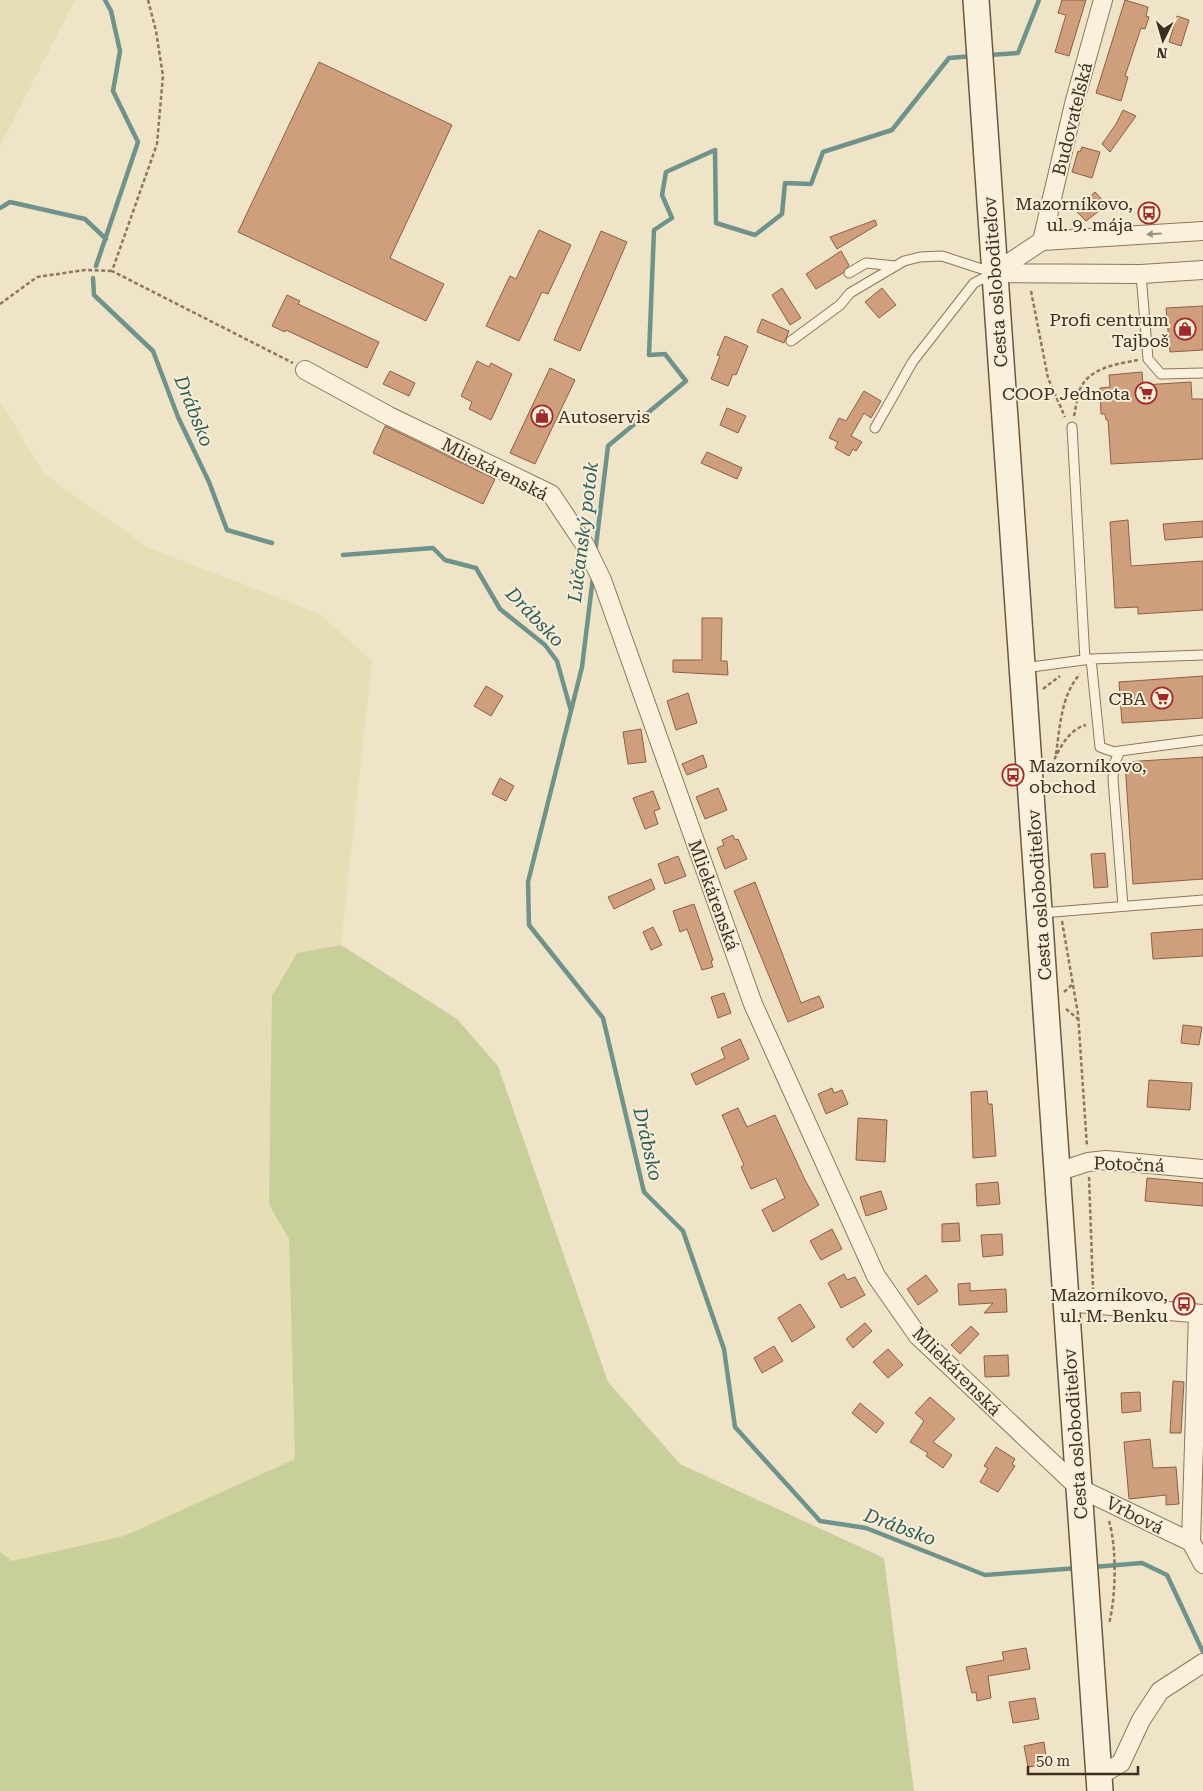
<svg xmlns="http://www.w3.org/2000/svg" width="1203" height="1791" viewBox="0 0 1203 1791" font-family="'Roboto Serif',serif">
<rect width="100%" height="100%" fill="#f0e4c8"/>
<path fill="#e6deb5" d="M0,0H75L0,146Z
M0,401L44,474L149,548L320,614L372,661L341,945L297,953L269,1205L289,1239L295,1459L124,1536L12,1561L0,1552Z"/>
<path fill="#c9cf9b" d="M341,945L457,1019L498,1066L608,1382L680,1464L884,1558L914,1791H0V1552L12,1561L124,1536L295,1459L289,1239L269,1205L272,996L297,953Z"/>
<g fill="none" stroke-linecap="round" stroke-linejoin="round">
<path stroke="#6f938a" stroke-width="4.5" d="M989,55L1018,53L1039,0
M0,208L10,202L85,219L106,239
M96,266L138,142L113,91L120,51L111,11L105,0
M93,278L94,295L153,351L178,417L209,482L227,530L272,543
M595,554L608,446L686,381L665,354L649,355L654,230L672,218L662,195L666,172L715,150L716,223L755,235L782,214L785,183L811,184L823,152L892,130L949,58L973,56
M343,555L433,548L445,560L476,568L500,609L545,645L557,661L571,711
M593,577L582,667L528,882L529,925L603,1018L644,1192L683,1231L724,1349L735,1427L820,1521L866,1528L985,1575L1078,1568
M1093,1567L1142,1563L1167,1575L1203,1652"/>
</g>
<path fill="#cf9f7d" stroke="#8d5f41" d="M1062,0H1086L1069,56L1055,52L1066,15L1058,13Z
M1125,0L1148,7L1146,16L1149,17L1145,29L1141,28L1125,76L1128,77L1121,101L1096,93Z
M1177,16L1189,20L1181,46L1169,42Z
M319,62L452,125L390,258L444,284L426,321L238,232Z
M1123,110L1136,116L1110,152L1102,144L1116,124Z
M1082,147L1100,152L1092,178L1072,172L1078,151L1080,152Z
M1095,192L1105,203L1103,208L1086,221L1075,210Z
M875,220L877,225L837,249L830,237Z
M539,230L571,245L548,294L542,292L519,341L486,326L510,276L516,279Z
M601,231L627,242L580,351L554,340Z
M841,251L849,265L843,273L816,289L806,274Z
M782,288L801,318L790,325L772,295Z
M882,288L896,305L879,318L865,302Z
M287,295L300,301L298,304L379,342L367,368L286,330L285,332L272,326Z
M1203,306V350L1170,352L1166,308Z
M762,319L789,331L784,343L757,332Z
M725,336L748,346L736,375L733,374L728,386L711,379L720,356L717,355Z
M477,361L489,367L491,363L512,374L491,420L469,409L472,402L461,396Z
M550,368L575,380L535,464L510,453Z
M390,371L415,383L409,396L383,384Z
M1142,372L1143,385L1191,382L1192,399H1203V459L1111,464L1108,420H1106L1105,414H1101L1100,388L1110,387L1109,375Z
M864,391L881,401L871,418L864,413L851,436L862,442L856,451L853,449L849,456L835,448L838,442L829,438L839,418L846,421Z
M727,408L746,416L738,433L720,425Z
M385,426L495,479L483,504L373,453Z
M707,452L742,468L737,479L701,463Z
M1128,520L1131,566L1203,561V610L1138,614V607L1115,608L1110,522Z
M1203,521V537L1165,540L1163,524Z
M702,618H722L721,661H727L728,675L673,672V660H702Z
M1203,676V718L1122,723L1119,682Z
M486,686L503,696L491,716L474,706Z
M688,693L697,723L676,730L667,701Z
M641,729L646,762L628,764L623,732Z
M703,755L707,767L687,775L682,764Z
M1203,757V879L1133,884L1125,762Z
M500,778L514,786L506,801L492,794Z
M718,788L727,810L705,819L696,797Z
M653,791L660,809L654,811L658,824L645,829L633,798Z
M733,835L735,840L738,839L747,859L725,869L717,848L724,845L722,840Z
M1105,853L1108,887L1094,888L1091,854Z
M678,856L686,876L665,884L658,864Z
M651,879L655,889L614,909L608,897Z
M755,882L801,1003L819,996L824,1007L788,1022L734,891Z
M694,904L713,960L711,961L713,967L702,970L687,929L680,932L673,911Z
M653,927L662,945L651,950L643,932Z
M1203,929V956L1153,959L1151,933Z
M724,993L731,1013L718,1018L711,997Z
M1183,1025L1202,1027L1199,1045L1181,1043Z
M740,1039L749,1059L696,1085L691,1074L725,1058L721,1048Z
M1149,1080L1192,1083L1190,1110L1147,1107Z
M832,1088L834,1093L842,1090L848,1104L826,1114L818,1094Z
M987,1091L988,1104H992L996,1156L973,1158L971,1092Z
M738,1108L747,1127L775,1115L805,1180L819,1205L773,1232L762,1210L785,1198L776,1178L751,1189L741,1167L744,1165L722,1115Z
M858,1118L887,1120L885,1162L856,1160Z
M1147,1178L1203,1183V1206L1145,1201Z
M998,1182L1000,1204L977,1206L976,1184Z
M881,1191L887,1209L866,1216L860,1197Z
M959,1223L960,1241L942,1242V1224Z
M832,1229L842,1249L821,1260L810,1241Z
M1002,1234L1003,1255L983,1257L981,1235Z
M844,1274L847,1280L855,1277L865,1295L841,1308L828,1283Z
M926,1275L938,1291L918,1305L907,1289Z
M970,1283V1291L1006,1289L1007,1312L984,1313L993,1303L959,1305L958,1284Z
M800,1304L815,1327L792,1342L778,1318Z
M865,1323L872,1331L853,1348L846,1339Z
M971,1326L979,1334L960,1354L951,1345Z
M774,1346L783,1361L762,1373L754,1358Z
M888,1349L903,1365L888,1378L873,1362Z
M1008,1355L1009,1376L985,1377L984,1356Z
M1173,1381L1184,1382L1181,1433H1170Z
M1140,1392L1141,1411L1122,1413L1121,1393Z
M930,1397L955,1419L933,1442L952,1455L943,1468L926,1456L928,1453L910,1442L924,1421L915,1413Z
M860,1403L884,1423L876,1433L852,1413Z
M1150,1439L1153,1468L1176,1467L1179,1504L1166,1505V1495L1129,1499L1124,1442Z
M996,1447L1015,1459L1012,1464L1015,1466L998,1492L980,1482L988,1468L984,1466Z
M1026,1648L1030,1669L988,1676L991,1698L977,1701L976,1692L972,1693L966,1667L1004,1660L1002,1652Z
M1035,1698L1039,1719L1013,1723L1009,1702Z
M1044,1742L1047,1764L1028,1767L1024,1746Z"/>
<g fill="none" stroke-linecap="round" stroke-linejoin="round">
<g stroke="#8d765c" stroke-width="11">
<path id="service" d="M849,273L866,263L895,266
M1141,274L1148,359L1161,374L1203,373
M791,341L840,305L850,293L904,261L920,257L942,256L994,273L974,283L913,361L875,428
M1072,427L1085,660
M1091,659L1100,747L1114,752L1120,751
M1024,668L1091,659L1203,655
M1123,906L1113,779L1114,764L1120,751L1203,740
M1041,913L1203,900"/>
</g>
<g stroke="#8d765c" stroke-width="20">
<path id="minor" d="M1042,241L1203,231
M994,273L1042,241L1074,104L1103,0
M994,273L1141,274L1203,270
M305,370L389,416L551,494L585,545L602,580L753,1004L876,1276L918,1336L1079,1488L1191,1542L1203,1564
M1057,1172L1088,1162L1106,1160L1203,1169
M1066,1302L1203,1314
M1191,1542L1198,1314
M1099,1776L1121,1763L1141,1720L1160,1691L1203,1663"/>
</g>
<g stroke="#6f573f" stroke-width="28">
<path id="secondary" d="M976,0L1100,1791"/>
</g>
<path stroke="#8d765c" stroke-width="2.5" stroke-dasharray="4 2.5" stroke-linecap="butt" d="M148,0L156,31L163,76L157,144L112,271L293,363
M1031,291L1048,378L1065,417
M0,304L37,277L85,270L112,271
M1074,416C1076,407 1077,397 1080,389C1090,367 1118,364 1138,360
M1043,689L1060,676
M1056,754C1060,727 1061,695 1080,674
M1049,771C1057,754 1066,730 1086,725
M1062,921L1078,1014L1087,1147
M1064,992L1073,984
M1066,1009L1078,1019
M1089,1177L1093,1289
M1109,1521C1117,1548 1116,1596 1109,1624"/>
<use href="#service" stroke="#faf1dc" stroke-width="9"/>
<use href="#minor" stroke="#faf1dc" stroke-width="18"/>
<use href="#secondary" stroke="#faf1dc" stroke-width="25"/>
</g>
<defs><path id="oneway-solid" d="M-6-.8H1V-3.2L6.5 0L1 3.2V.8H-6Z" transform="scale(1.25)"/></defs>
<use fill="#9c907e" href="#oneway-solid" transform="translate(1154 234) rotate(177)"/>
<defs>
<g id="bus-ring" transform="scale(1.125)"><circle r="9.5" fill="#f7eed8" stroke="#9e2a2b" stroke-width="1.5"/><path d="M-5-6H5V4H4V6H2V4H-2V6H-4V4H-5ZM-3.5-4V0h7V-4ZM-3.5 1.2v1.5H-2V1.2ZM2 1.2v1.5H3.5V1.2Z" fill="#9e2a2b"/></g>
<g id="shop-ring" transform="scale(1.125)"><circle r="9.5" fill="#f7eed8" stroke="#9e2a2b" stroke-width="1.5"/><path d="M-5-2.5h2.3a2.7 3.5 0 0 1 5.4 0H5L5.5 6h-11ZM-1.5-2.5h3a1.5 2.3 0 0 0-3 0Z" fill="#9e2a2b"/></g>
<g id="supermarket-ring" transform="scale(1.125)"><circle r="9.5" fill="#f7eed8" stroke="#9e2a2b" stroke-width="1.5"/><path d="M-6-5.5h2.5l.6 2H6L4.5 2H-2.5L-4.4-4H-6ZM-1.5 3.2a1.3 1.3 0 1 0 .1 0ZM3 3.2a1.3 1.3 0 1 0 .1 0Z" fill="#9e2a2b"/></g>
</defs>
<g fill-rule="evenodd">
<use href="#bus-ring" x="1149" y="213"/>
<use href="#shop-ring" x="1185" y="329"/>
<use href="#supermarket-ring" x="1146" y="393"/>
<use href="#shop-ring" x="542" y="416"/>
<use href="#supermarket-ring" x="1162" y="698"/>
<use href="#bus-ring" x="1013" y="775"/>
<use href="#bus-ring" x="1184" y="1304"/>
</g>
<g text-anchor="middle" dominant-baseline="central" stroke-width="4" stroke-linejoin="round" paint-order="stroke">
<g font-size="18" fill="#3d2e20" stroke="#f7eed8">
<text transform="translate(1072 119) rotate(-76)">Budovateľská</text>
<text transform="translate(995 282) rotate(-94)">Cesta osloboditeľov</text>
<text transform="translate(495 469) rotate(27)">Mliekárenská</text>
<text transform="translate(714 895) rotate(70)">Mliekárenská</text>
<text transform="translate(1039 895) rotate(-94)">Cesta osloboditeľov</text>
<text transform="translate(1129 1164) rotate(2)">Potočná</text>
<text transform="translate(957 1371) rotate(45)">Mliekárenská</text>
<text transform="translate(1075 1434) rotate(-94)">Cesta osloboditeľov</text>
<text transform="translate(1135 1515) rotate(27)">Vrbová</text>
</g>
<g font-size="18" fill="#3d2e20" stroke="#f7eed8" text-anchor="end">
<text x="1133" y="203">Mazorníkovo,<tspan x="1133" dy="21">ul. 9. mája</tspan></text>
<text x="1169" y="319">Profi centrum<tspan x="1169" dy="21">Tajboš</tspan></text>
<text x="1130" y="393">COOP Jednota</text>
<text x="558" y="416" text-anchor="start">Autoservis</text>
<text x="1146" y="698">CBA</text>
<text x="1029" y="765" text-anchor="start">Mazorníkovo,<tspan x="1029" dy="21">obchod</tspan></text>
<text x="1168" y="1294">Mazorníkovo,<tspan x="1168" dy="21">ul. M. Benku</tspan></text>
</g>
<g font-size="19" font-style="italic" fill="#2f5d5a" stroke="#f7eed8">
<text transform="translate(194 411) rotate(68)">Drábsko</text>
<text transform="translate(583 532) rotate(-83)">Lúčanský potok</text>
<text transform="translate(535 617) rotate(46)">Drábsko</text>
<text transform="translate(648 1144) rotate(77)">Drábsko</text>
<text transform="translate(900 1527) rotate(20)">Drábsko</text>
</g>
</g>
<g transform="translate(1163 40) rotate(185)" stroke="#f7eed8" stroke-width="4" paint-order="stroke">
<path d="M0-4L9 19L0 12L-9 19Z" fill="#3d2e20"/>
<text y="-8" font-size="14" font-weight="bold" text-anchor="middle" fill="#3d2e20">N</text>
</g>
<path d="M1028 1766v8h110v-8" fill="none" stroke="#3d2e20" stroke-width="2.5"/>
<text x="1036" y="1766" font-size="15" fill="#3d2e20" stroke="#f7eed8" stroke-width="4" paint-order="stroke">50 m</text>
</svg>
